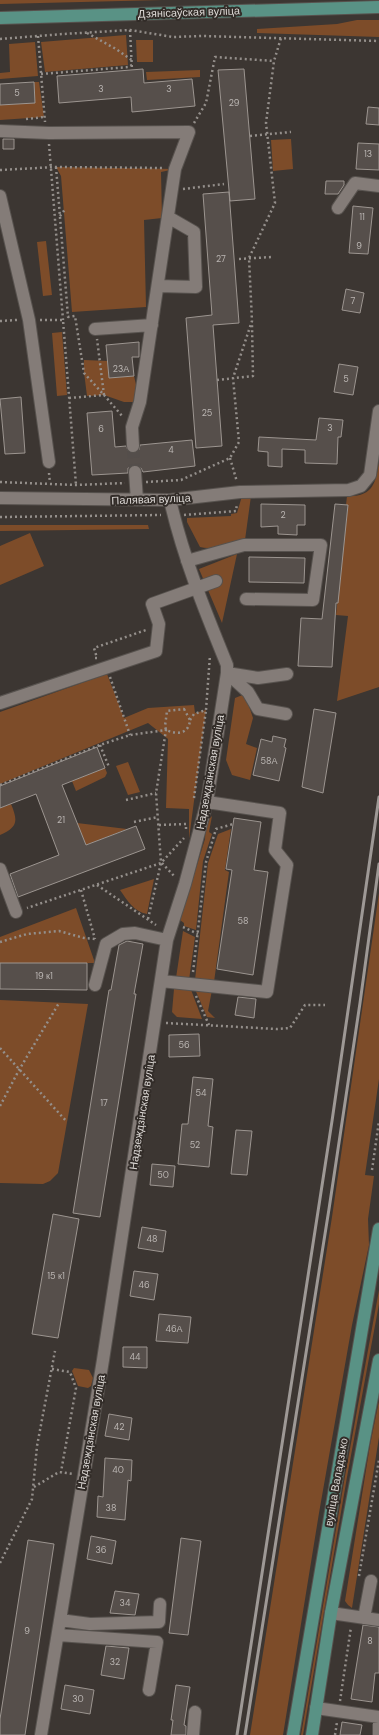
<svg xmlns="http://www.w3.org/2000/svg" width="379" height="1735" viewBox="0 0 379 1735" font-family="'DM Sans',sans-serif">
<rect width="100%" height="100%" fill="#3c3632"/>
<path fill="#7d4c29" d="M0,0H163L0,4Z
M357,20H379V37L257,33V29L337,24Z
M126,35L128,65L45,72L41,42Z
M136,40H153V62H137Z
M35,42L38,76L0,79V73L10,72L9,44Z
M200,70V77L147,80L146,72Z
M34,82H39L44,117L0,120V105L35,102Z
M291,139L293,169L273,171L271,140Z
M56,167L175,169L161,172L162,218L144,220L146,307L72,312L61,176Z
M46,241L52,295L43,296L37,242Z
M62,332L67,395L57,396L52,333Z
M84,360L108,361L109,378L134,376L140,402H124L104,395L87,396L84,372Z
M379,461V687L337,701L348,616L336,615L348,505H346L347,496C373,497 376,483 379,461Z
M242,496H251L245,540C232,543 213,551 200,547L187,522V518L231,516V514L237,513Z
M0,525H148L149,529L0,531Z
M30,533L44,566L0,585V546Z
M237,554L222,623L199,569Z
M107,674L124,718L148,708L194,705L195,713L206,710L189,839V809L166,808L168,739L148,723L0,784V712Z
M245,694L253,718L246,744L257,748L250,780L232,775L226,760L235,698Z
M128,762L140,792L128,795L116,766Z
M105,768L107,773L105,777L76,791L72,781Z
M11,804C18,821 18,827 0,835V808Z
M212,816L209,832L212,834L203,861L196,930L184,926V923L180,920L205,839L206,822Z
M77,823L127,829L86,845Z
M231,829L225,870L229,872L214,982L195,980L208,863L218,834Z
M154,879L147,914C134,912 127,900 120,890Z
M379,893V1079L365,1175L374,1176L368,1219L369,1245L352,1325L319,1513L283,1735H250L332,1217Z
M76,908L95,963H0V937Z
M183,931L195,937L189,980L176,978Z
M190,987L202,1019L177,1017L172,1012L174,989L176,988Z
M194,987L212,990L208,1011L215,1018L207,1017Z
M0,1000L88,1004L58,1173L50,1181L43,1184L0,1183Z
M379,1290V1304L347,1477L303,1735H301L345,1476Z
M74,1368L89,1370L93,1378L91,1386L88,1388L78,1386L72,1371Z
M379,1401V1437L352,1608L348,1605L345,1601L370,1445Z"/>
<path fill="#564f4b" stroke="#9c9590" d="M143,69L144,83L192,79L195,106L132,112L131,97L59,103L57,76Z
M244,69L255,199L230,201L218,70Z
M34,82L35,103L0,105V84Z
M368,107L379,108V125L366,124Z
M3,139H14V149H3Z
M358,143L379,144V170L356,169Z
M326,181H344V185L338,194H325Z
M229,192L239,323L213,325L222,446L196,448L186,318L212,315L203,194Z
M353,206L373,208L368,254L349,253Z
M346,289L364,293L360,313L342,310Z
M139,342V357H132L134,376L109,378L106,345Z
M339,364L358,367L353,395L334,392Z
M21,397L25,453L5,454L0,399Z
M112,411L115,447L126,446L129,452L134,453L139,450L140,445L192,440L195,466L143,472L141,468L134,465L128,468V473L92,475L87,413Z
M319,418L343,420L341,437H338L337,464L305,463V450L282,449V467L268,466V452L258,451L259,437L316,440Z
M261,504L305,505V525H297V535L278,534V526L261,527Z
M335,504L348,505L338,603H336L332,667L298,666L301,618L322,619Z
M249,557L305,558L304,583L249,582Z
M314,709L336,713L323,793L302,787Z
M273,736L286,739L284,747L286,748L279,781L253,775L261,739L272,742Z
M97,747L105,768L62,785L86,845L136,826L145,849L18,897L10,874L59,855L36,794L0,808V786Z
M234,818L261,822L254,870L268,872L253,975L217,969L232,870L226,869Z
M127,941L143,944L134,994H136L100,1217L73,1213L109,990H111L119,945Z
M0,963H87V990L0,989Z
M238,997L256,999L254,1018L235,1015Z
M199,1034L200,1056L169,1057V1035Z
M193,1077L213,1079L208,1126L213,1127L209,1167L178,1164L182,1124H188Z
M236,1130L252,1131L247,1175L231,1174Z
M152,1164L175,1166L173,1187L150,1185Z
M53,1214L79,1219L58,1338L32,1334Z
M142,1227L166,1231L163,1252L138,1248Z
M134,1271L158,1274L154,1300L130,1296Z
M159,1314L191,1317L188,1343L156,1341Z
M123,1347H147V1368L123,1367Z
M109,1414L132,1418L129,1440L105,1436Z
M105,1458L132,1460L131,1481L128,1480L125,1520L97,1517L98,1496L103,1497Z
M91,1536L116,1541L112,1564L87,1559Z
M181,1538L201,1541L188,1635L169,1633Z
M28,1540L54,1544L25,1735H0V1719Z
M115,1591L139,1594L135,1615L110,1613Z
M363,1625L379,1627V1673H375L372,1702L351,1699Z
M106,1646L129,1648L124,1679L101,1675Z
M65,1685L94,1690L90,1714L61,1709Z
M176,1685L190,1687L184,1725L186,1726V1735H171L173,1720H171Z
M342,1722L362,1725L360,1735H340Z"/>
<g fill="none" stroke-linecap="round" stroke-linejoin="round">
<path stroke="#544e4b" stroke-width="12" stroke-dasharray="12 6" stroke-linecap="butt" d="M133,446L135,472"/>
<g stroke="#57524e" stroke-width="14">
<path id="minor" d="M0,131L49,133L189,132L175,169L140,402L132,427L133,446
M0,196L29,320L49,462
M338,208L355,183L379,186
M158,286L196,287L194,232L168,217
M95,329L152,325
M135,472L137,500
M0,498L170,500L240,492L349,490L361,486L370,475L379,411
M187,561L244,545H321L313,600L246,599
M227,673L248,692L258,709L286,714
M227,673L258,678L287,674
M0,703L156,651L159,624L152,604L216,581
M0,869L16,912
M161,981L267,992L287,865L275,850L280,813L207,802
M95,985L106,944L123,934L135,933L167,940
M331,1613L379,1620
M364,1618L371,1581
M60,1620L90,1624L159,1622L160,1604
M58,1635L157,1642L149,1690
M316,1708L379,1717V1735
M41,1735L103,1360L167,940L185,884L207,802L227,673V665C205,611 183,557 170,500
M193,1735L195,1712"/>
</g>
<g stroke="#57524e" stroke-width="14">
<path id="major" d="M0,18L379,7
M293,1735L379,1229
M312,1735L331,1613L379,1360"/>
</g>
<path stroke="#948f8b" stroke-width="2.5" stroke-dasharray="2 3" stroke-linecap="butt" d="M130,30L132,70
M87,33L116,49L133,61
M38,36L45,122
M0,39L63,34L130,30L173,37L202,36L379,41
M41,74L129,67L133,64
M26,119L44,117
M194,123L206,103L215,57L274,61
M250,136L291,132
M49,144L63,320
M56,167L68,317L75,316L84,373L104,395L97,339
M0,170L56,167L163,168
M183,189L224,184
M60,216L66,208
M239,259L271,257
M40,320H63L76,485
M0,321L17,320
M217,380L253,376L252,325
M69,398L104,395L123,417
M230,458L237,482
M49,473L50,483
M0,482L76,485L125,483
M146,482L181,480L230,458L239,442L233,378L252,321L249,258L275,203L266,123L274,61L281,38
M184,515L236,511L237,504
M0,517L161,515
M95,658H97L94,648L146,630
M110,677L130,735
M184,709L190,720C189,734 177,735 166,730L165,726L167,711Z
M190,720L194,714L206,710L210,655
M100,745L109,767
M0,785L100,745L130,735L166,730L156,793L161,863L27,908
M194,798L206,710
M126,800L156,793
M134,822L158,817
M159,825L186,824V832
M162,863L175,877
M97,885L156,925
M81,890L95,939
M148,919L161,863L184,838
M183,927L198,934
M0,942L27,934L59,931L84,938L96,939
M193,972L206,862L216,829L233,824
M196,996L209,1025
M166,1023L277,1029L290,1028L305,1005H325
M0,1048L67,1122
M0,1106L19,1070L59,1003
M372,1170L379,1121
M52,1369L70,1372L76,1388L61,1472
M34,1487L59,1472L73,1474
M0,1563L32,1499L37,1446L55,1351
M359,1576L379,1460
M340,1701L351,1627
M335,1735L337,1722"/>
<use href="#minor" stroke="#847c78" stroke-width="12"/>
<use href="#major" stroke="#599285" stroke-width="12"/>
<path stroke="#9e9996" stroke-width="3" d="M237,1735L332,1121L379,797
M245,1735L329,1209L360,1003L379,864"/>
</g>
<g text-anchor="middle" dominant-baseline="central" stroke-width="4" stroke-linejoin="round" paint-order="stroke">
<g font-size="9" fill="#bbb6b3">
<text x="101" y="89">3</text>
<text x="169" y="89">3</text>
<text x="17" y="93">5</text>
<text x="234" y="103">29</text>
<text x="368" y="154">13</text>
<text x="362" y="217">11</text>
<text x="359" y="246">9</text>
<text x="221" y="259">27</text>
<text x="353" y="301">7</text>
<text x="121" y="369">23А</text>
<text x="346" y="379">5</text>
<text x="207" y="413">25</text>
<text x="330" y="428">3</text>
<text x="101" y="429">6</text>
<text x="171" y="450">4</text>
<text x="283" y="515">2</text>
<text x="269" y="761">58А</text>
<text x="61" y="820">21</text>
<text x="243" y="921">58</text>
<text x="44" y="976">19 к1</text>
<text x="184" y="1045">56</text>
<text x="201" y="1093">54</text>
<text x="104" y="1103">17</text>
<text x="195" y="1145">52</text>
<text x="163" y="1175">50</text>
<text x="152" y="1239">48</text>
<text x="56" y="1276">15 к1</text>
<text x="144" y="1285">46</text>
<text x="174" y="1329">46А</text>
<text x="135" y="1357">44</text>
<text x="119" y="1427">42</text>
<text x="118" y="1470">40</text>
<text x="111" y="1508">38</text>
<text x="101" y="1550">36</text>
<text x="125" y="1603">34</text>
<text x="27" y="1631">9</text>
<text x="370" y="1641">8</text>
<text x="115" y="1662">32</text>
<text x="78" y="1699">30</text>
</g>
<g font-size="11" fill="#ddd9d6" stroke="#322c28">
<text transform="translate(189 12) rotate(-2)">Дзянісаўская вуліца</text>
<text transform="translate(151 499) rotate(-2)">Палявая вуліца</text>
<text transform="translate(210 772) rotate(-80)">Надзеждзінская вуліца</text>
<text transform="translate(142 1112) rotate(-81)">Надзеждзінская вуліца</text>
<text transform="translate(91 1432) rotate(-80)">Надзеждзінская вуліца</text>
<text transform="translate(336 1482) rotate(-80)">вуліца Валадзько</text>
</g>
</g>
</svg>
